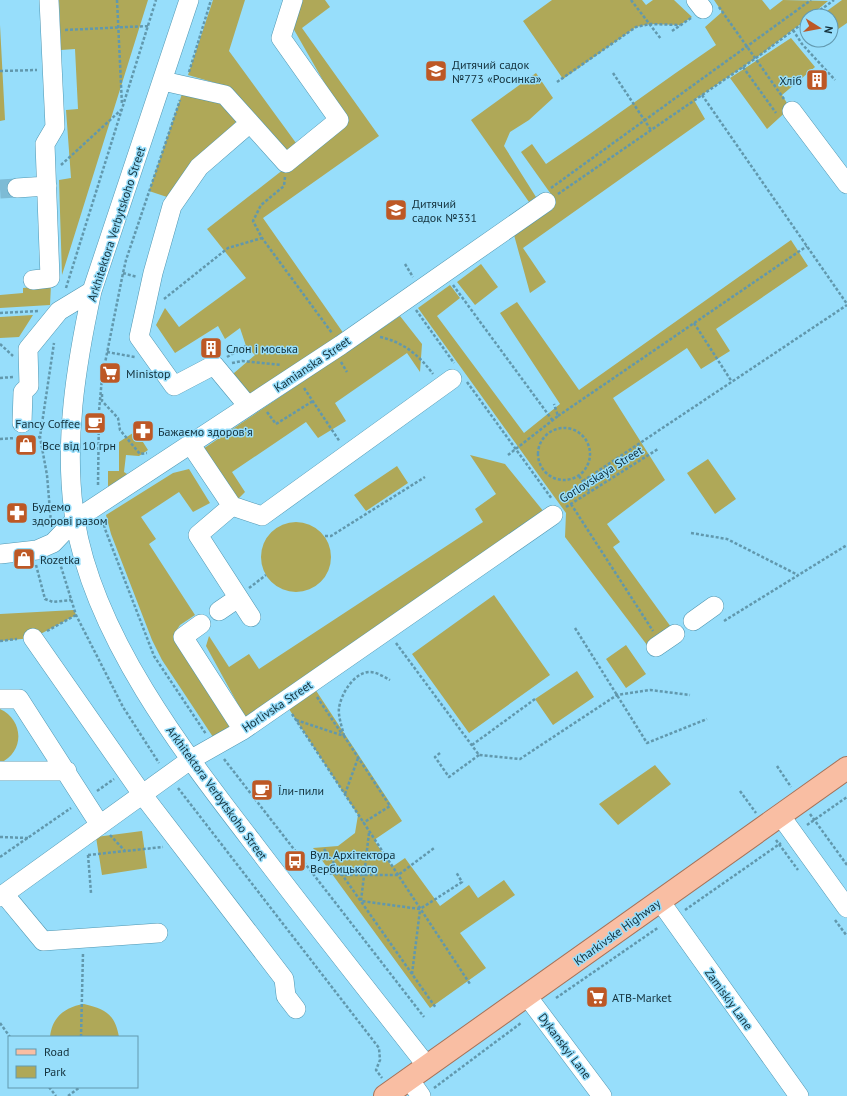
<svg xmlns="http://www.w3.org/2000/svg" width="847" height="1096" viewBox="0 0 847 1096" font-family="'PT Sans',sans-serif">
<rect width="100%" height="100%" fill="#97defb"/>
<path fill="#afa858" d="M59,0H148L62,275L59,180L71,178L66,110L78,109L75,49L61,50Z
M213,0H245L229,51L296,143L286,152L226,86L188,75Z
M301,0H325L330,7L302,28L379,136L263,218L344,334L246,400L227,379L255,355L246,346L240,328L225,339L218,326L175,353L156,325L165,308L179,327L246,278L207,229L293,162L344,117L293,28Z
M552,0H642L646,5L653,0H674L692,17L680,25L650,24L636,27L563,79L523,21Z
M714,0H762L770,10L783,0L828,1L810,16H807V19L756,58L694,100L705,119L523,248L546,282L530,293L514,235L553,209V197L521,152L532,144L546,164C604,125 659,84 716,45L705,27L722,12Z
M842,0H847V23L831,34V16H820Z
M0,25L5,120L0,121Z
M791,38L815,67L782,95L790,108L767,129L730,78Z
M536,73L553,98L529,120L510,132L504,146L536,197L529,202L471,120Z
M184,88L224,98L240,118L196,161L170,198L149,191Z
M791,240L808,266L716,329L730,351L701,369L687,348L613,398L665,480L607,524L620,542L613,547L671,627L647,645L565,537L566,513L418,308L450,285L460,298L437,316L524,433L560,404L500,313L517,302L579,390Z
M481,264L498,287L475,305L457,282Z
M51,285L50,305L0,308V295L23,293V288Z
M33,315L19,337L0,338V317Z
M400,316L422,344L420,372L407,353L335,403L346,421L318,438L306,422L232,472L245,492L238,499L203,449Z
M136,431L148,450L139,456L126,455L124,472L132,477L108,494V471H119V442Z
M470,455L505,464L544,512L246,719L206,646L209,636L229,667L249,654L259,669L483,522L475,509L496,494Z
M708,459L736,499L715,514L687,473Z
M397,466L408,483L366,511L354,495Z
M189,469L210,503L193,512L179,492L141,517L156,539L149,544L195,615L180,625L174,634L234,726L213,737L162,660L152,640L111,534L106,515L173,473Z
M261 557a35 35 0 1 1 70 0a35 35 0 1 1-70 0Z
M494,595L550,675L469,733L412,654Z
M74,610L76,615L33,638L0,641V614Z
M626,645L646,674L626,688L606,659Z
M577,671L594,697L553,725L535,699Z
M315,689L402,821L374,840L392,867L405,858L440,906L469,885L478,898L504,880L515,895L460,933L486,968L430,1008L313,848L338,846L355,833L358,815L287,706Z
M0,709C24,720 25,752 0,763Z
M655,765L671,784L618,825L599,804Z
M142,831L147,868L102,875L96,837Z
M84,1004C105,1009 115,1014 119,1037H50C52,1017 65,1007 84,1004Z"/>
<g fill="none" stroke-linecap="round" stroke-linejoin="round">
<path stroke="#7dbbd5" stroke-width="19" stroke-dasharray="19 10" stroke-linecap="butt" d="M0,189L17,188"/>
<g stroke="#4f96b1" stroke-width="20">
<path id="minor" d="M189,0L92,291C76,365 63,444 75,520C94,637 184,753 254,844C311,919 369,992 427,1066
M696,0L703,9
M163,81L225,95L286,163L339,120L281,38L293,0
M792,111L847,184
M17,188L47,186
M33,280L50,278L45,144L55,127L49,0
M248,406L214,365L174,386L139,337L153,273L172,206L199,167L250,123
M22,423L23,392L29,386L28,349L59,311L92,291
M191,445L232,506
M0,554L37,550L53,543L75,520L341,345L546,202
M219,611L238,598
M251,617L198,535L232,506L262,516L452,379
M693,621L714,606
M201,624L183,637L243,730
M33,638L142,794L284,979L286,996L296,1009
M656,647L675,634
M0,699H19L100,825
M0,771H67
M780,815L847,908
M4,894L43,941L158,933
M0,897L190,760L243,730L553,515
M660,901L799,1096
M527,996L602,1096
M409,1079L421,1096"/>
</g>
<g stroke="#a67157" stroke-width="24">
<path id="major" d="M385,1096L847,768"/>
</g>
<path stroke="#6198ad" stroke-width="2.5" stroke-dasharray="3 2" stroke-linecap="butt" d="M117,0L122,105
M631,0L661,39
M719,7L784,99
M812,16L834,0
M65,30L148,26
M793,30L802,44L835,80
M672,31L691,18
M743,67L776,113
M0,71L37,70
M189,72L211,0
M613,73L651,130
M557,82L636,27L650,24L680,25
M702,95L847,304
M61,165L121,110
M285,177L284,186L261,205L253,221L262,238L332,333
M551,188L811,0
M558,194L756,58L807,20
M405,264L413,277
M123,273L137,277
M453,285L553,421
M66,288L156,0
M164,299L228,248L262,238
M416,310L454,363
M0,313L38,311
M694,323L732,382
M380,337C403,342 419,355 433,374
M0,344L13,356
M107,352L135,357
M227,357L246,346
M341,362L347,372
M232,363L242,361L281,365
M0,378L13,377
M467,382L552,499
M304,388L340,442
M102,394V401L118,418L120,430L140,454L147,453
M267,412L276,424L313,401
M558,416L807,246
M538 454a26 26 0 1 1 52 0a26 26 0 1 1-52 0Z
M28,438L40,437
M0,439L15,438
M508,455L558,416L554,404
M579,476L590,492
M583,481L847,305
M98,485L99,411L102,378L123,273L126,260L180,100
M571,504L653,631
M566,507L658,449
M103,520L105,529L154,656L206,734
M51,523L47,475L40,437L54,343
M691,533L727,539L798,575
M325,536H331L425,477
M58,557L76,615L123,707L159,763
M36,565L45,599L53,602L71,600
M249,588L266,575
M724,621L847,545
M575,628L647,743L707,719
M47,631L76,615
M0,641L17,639
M396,643L479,755L520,759L617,695L650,690L690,695
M317,697L342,734
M292,714L470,984
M296,720L344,736L390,806L363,823
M344,736C342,727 338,716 339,708C341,694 354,672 370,672C377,672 384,677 390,680
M472,745L535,699
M440,753L435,757L449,777L479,755
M224,759L424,1017
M777,766L791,787
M178,788L379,1048L380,1060L376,1070L382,1078
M97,791L114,779
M740,791L756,813
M345,794L358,758
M810,814L847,865
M807,825L847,797
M369,833L361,901L420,909L462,882L456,872
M110,835L125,851
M0,837L28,838
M776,840L798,870
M324,849L436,1008
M88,855L163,847
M88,855L91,893
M0,857L71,808
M310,871L343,875H398L434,848
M685,910L781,843
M835,920L847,936
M412,974L420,910
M556,998L659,927
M0,1023L10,1037
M81,1037L83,953
M49,1087L56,1096
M434,1088L521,1023
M68,1096L80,1087"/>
<use href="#minor" stroke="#fff" stroke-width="19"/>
<use href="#major" stroke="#f9bea3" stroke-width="22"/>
</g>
<defs>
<g id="school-square" transform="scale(1.15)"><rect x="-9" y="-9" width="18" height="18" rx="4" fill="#bd5825" stroke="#97defb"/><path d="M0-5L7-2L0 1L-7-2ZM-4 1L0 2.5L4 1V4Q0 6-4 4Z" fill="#fff"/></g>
<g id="building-square" transform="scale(1.15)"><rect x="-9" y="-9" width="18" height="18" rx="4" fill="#bd5825" stroke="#97defb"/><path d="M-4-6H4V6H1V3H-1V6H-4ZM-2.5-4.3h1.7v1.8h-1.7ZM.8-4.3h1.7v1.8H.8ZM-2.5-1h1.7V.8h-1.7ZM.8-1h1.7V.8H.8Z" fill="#fff"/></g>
<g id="supermarket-square" transform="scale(1.15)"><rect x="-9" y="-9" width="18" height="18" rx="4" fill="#bd5825" stroke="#97defb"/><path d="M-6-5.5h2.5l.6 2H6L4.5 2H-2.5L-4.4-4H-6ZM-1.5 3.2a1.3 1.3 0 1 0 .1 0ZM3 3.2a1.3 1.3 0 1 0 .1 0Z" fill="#fff"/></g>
<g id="cafe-square" transform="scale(1.15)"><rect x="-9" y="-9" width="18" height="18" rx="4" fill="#bd5825" stroke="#97defb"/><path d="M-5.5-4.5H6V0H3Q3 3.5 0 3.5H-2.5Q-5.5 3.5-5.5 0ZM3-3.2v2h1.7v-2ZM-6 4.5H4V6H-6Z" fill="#fff"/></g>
<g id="pharmacy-square" transform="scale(1.15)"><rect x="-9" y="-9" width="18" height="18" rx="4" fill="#bd5825" stroke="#97defb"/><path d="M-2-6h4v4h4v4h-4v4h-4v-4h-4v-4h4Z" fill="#fff"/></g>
<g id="shop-square" transform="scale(1.15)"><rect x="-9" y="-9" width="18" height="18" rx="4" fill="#bd5825" stroke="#97defb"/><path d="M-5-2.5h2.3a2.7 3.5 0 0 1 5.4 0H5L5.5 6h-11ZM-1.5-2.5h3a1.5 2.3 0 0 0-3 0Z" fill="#fff"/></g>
<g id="bus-square" transform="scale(1.15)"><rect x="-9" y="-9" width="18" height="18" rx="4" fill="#bd5825" stroke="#97defb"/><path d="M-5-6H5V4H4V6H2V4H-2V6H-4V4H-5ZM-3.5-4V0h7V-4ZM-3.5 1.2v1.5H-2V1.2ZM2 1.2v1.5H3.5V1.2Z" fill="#fff"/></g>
</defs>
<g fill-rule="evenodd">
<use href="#school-square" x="436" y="71"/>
<use href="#building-square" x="817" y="80"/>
<use href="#school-square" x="396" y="210"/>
<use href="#building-square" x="211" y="348"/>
<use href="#supermarket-square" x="110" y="373"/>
<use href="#cafe-square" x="95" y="423"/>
<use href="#pharmacy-square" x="143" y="431"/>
<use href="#shop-square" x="26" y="445"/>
<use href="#pharmacy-square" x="17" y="513"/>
<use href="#shop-square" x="24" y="559"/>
<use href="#cafe-square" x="262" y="790"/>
<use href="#bus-square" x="295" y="861"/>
<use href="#supermarket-square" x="597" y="997"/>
</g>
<g text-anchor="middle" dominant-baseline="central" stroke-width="3" stroke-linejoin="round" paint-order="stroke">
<g font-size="12" fill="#13313c" stroke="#97defb" text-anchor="start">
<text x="452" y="64">Дитячий садок<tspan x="452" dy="14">№773 «Росинка»</tspan></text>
<text x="802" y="80" text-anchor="end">Хліб</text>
<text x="412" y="203">Дитячий<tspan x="412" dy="14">садок №331</tspan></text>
<text x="226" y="348">Слон і моська</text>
<text x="126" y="373">Ministop</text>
<text x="80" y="423" text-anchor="end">Fancy Coffee</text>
<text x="158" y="431">Бажаємо здоровʼя</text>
<text x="42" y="445">Все від 10 грн</text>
<text x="32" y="506">Будемо<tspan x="32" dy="14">здорові разом</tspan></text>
<text x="40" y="559">Rozetka</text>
<text x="278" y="790">Їли-пили</text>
<text x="310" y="854">Вул. Архітектора<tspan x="310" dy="14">Вербицького</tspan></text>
<text x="612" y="997">АТB-Market</text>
</g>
<g font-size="12" fill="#13313c" stroke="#97defb">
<text transform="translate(116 224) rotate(-72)">Arkhitektora Verbytskoho Street</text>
<text transform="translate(312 364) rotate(-34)">Kamianska Street</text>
<text transform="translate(601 474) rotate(-32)">Gorlovskaya Street</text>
<text transform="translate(277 706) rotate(-34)">Horlivska Street</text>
<text transform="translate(217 793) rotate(54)">Arkhitektora Verbytskoho Street</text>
<text transform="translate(617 932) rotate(-36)">Kharkivske Highway</text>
<text transform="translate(729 999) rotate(54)">Zamiskiy Lane</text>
<text transform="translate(565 1046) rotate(53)">Dykanskyi Lane</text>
</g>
</g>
<rect x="8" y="1036" width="130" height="52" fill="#97defb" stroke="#6299af"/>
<rect x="16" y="1049" width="20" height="6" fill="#f9bea3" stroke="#6299af"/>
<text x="44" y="1056" font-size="12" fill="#13313c">Road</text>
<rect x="16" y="1066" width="20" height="12" fill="#afa858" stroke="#6299af"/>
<text x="44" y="1076" font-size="12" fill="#13313c">Park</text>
<g transform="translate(819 28) rotate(101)"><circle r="19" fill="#97defb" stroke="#6299af"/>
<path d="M0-3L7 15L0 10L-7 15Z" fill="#bd5825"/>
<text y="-6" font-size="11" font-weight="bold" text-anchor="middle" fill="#13313c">N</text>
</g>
</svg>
